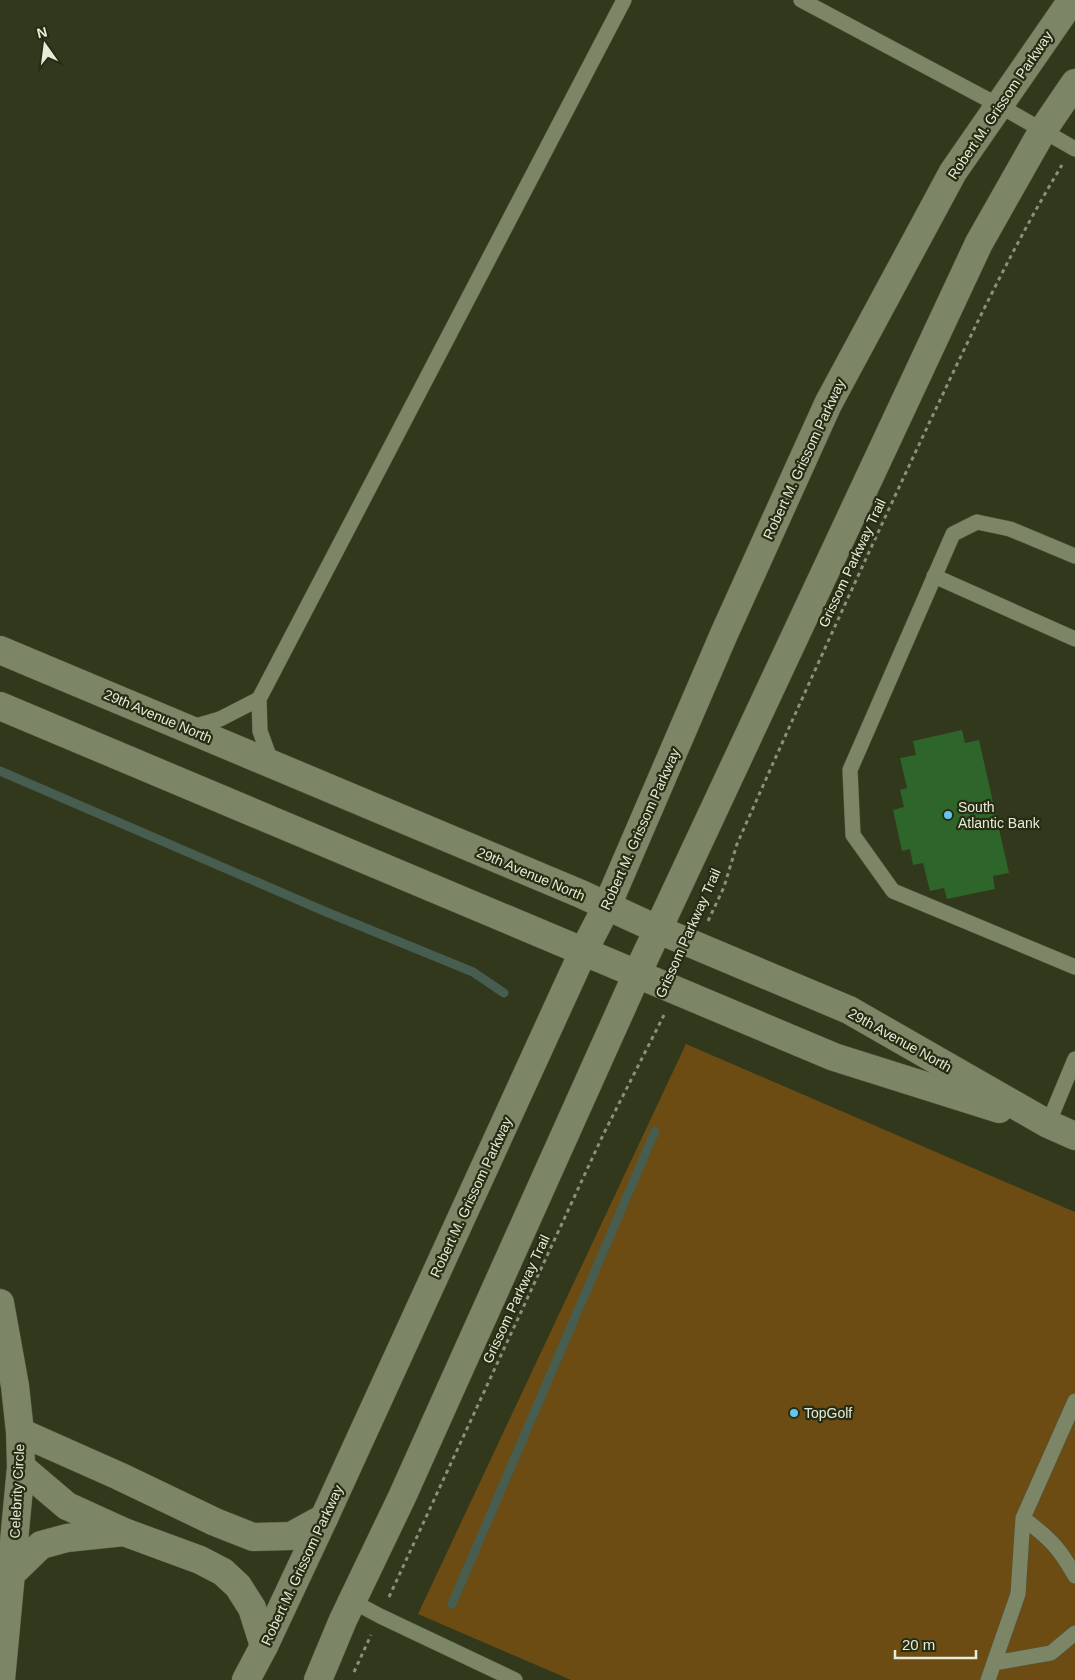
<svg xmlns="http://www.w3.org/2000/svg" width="1075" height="1680" viewBox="0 0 1075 1680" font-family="Arial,sans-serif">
<rect width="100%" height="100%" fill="#31381c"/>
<path fill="#6c4c13" d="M686,1044L1075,1212V1680H571L418,1614Z"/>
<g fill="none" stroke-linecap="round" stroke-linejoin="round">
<path stroke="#465d4f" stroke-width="9" d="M0,771L324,911L473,972L504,993
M452,1604L655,1131"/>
</g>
<path fill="#2e652a" d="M962,730L965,743L979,740L1009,873L993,876L995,889L947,899L944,888L930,891L923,863L913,865L910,849L902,851L893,810L904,807L900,790L907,788L900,758L916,755L913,741Z"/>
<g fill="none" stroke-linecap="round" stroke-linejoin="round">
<g stroke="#4e543c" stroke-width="16">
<path id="lane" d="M801,0L1000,106L1075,149
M1075,556L1010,529L977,522L953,534L850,770L853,835L893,891L1075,967
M934,576L1075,639
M189,728L220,719L259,699
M272,764L260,731L259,699L624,0
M1048,1124L1075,1059
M1023,1518C1049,1538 1059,1547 1075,1576
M352,1601L380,1616L515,1680
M994,1663L1051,1653L1075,1633
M988,1680L1018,1594L1023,1518L1075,1401"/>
</g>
<g stroke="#4e543c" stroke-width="29">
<path id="street" d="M0,1303L15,1386L20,1432L21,1467L1,1680
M20,1432L119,1476L215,1522L253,1537L291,1536L324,1518
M21,1467L67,1506L124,1532
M11,1574L41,1545L67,1538L124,1532L200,1560L223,1572L238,1586L252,1608L264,1646"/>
</g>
<g stroke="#4e543c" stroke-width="29">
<path id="secondary" d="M0,650L581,894L659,930L849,1010L1048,1124L1075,1136
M0,706L834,1057L999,1109
M246,1680L264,1646L324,1518L583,952L607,906L724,634L828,404L953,172L1072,0
M318,1680L343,1620L402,1497L637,974L979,243L1043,130L1075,83"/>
</g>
<path stroke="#8a9079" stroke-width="3" stroke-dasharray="4 4" stroke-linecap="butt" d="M708,921L724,887L737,844C798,707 860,570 924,434C967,343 1010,251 1062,165
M389,1597L603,1135L664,1015
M354,1672L371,1635"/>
<use href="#lane" stroke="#7c8566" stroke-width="15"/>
<use href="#street" stroke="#7c8566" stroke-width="28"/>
<use href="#secondary" stroke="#7c8566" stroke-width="28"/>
</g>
<g fill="#65c5ef" stroke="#272d12" stroke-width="2">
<circle cx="948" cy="815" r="5"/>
<circle cx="794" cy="1413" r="5"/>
</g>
<g text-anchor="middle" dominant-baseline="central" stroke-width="4.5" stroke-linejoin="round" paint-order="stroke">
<g font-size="14" fill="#e6ebda" stroke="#272d12">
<text transform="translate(1000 105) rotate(-56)">Robert M. Grissom Parkway</text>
<text transform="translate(804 459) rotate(-65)">Robert M. Grissom Parkway</text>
<text transform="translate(852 563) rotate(-65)">Grissom Parkway Trail</text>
<text transform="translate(158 716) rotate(23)">29th Avenue North</text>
<text transform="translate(640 829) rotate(-66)">Robert M. Grissom Parkway</text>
<text transform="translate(531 874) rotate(23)">29th Avenue North</text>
<text transform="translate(688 933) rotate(-66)">Grissom Parkway Trail</text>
<text transform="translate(900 1040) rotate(29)">29th Avenue North</text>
<text transform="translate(471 1197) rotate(-65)">Robert M. Grissom Parkway</text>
<text transform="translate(516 1299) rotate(-65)">Grissom Parkway Trail</text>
<text transform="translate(17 1491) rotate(-87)">Celebrity Circle</text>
<text transform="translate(302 1565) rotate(-65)">Robert M. Grissom Parkway</text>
</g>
<g font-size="14" fill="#e6ebda" stroke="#272d12" text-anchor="start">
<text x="958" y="807">South<tspan x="958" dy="16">Atlantic Bank</tspan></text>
<text x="804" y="1413">TopGolf</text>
</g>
</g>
<g transform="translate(45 45) rotate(346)" stroke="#272d12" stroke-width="4" paint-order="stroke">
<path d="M0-4L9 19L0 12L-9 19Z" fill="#e6ebda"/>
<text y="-8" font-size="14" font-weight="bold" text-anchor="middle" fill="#e6ebda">N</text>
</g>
<path d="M895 1650v8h81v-8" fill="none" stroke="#e6ebda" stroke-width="2.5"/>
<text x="902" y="1650" font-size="15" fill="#e6ebda" stroke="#272d12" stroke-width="4" paint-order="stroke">20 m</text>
</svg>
